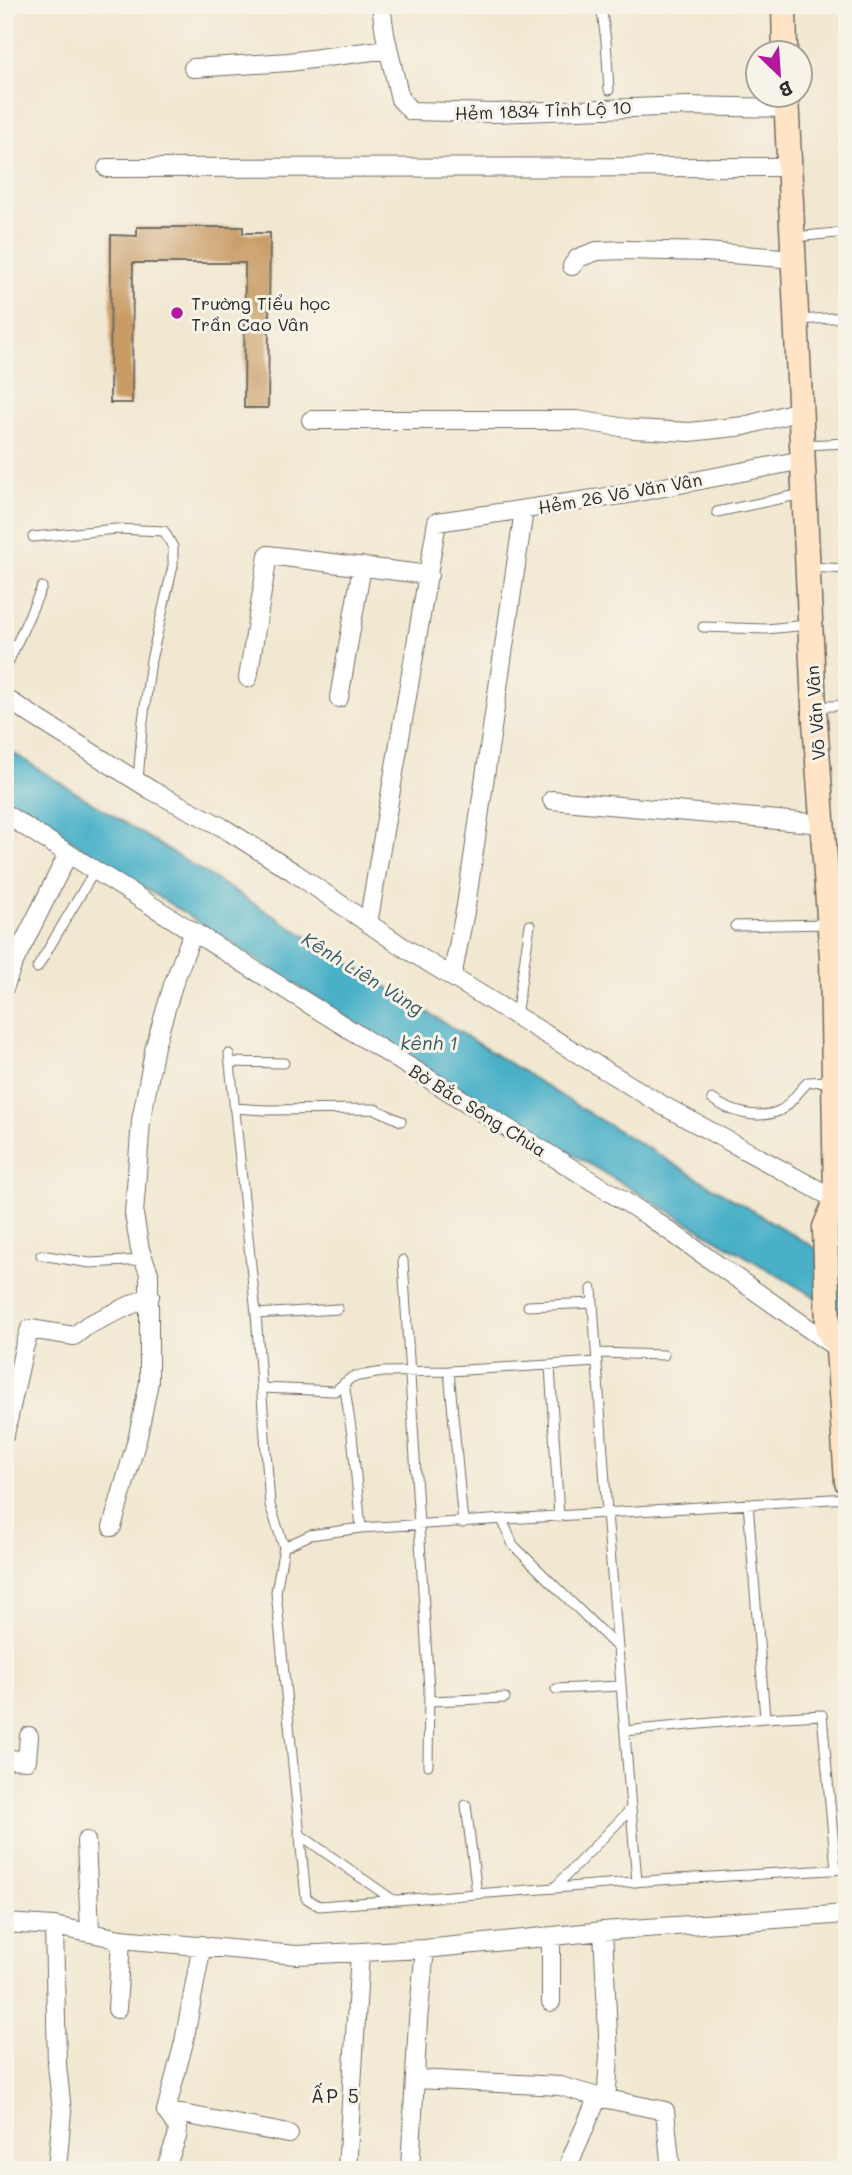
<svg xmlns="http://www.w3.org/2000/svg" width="852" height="2175" viewBox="0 0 852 2175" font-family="Mali,sans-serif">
<rect width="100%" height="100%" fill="#f7f3e8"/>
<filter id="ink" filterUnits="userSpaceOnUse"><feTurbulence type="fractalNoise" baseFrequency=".0143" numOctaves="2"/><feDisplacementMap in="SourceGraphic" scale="14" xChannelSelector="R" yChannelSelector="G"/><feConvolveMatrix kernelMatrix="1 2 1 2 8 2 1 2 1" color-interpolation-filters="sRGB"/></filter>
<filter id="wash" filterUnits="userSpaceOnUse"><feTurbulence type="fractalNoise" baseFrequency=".00686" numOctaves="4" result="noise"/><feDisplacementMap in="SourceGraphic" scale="28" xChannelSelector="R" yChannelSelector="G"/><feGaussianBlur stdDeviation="1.57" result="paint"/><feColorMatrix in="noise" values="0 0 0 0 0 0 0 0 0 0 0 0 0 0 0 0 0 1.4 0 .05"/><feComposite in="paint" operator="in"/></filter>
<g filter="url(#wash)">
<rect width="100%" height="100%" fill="#f2e8d1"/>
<path fill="#49b0c8" stroke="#3a6e7a" stroke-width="2" d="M5,748L592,1115L847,1267V1316L416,1062L5,798Z"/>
<g id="blocks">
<path fill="#c99b65" d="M137,227H243V233H270L268,408H244L245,263H133L132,403H110L111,235L137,236Z"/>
</g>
</g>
<g filter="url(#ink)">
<use href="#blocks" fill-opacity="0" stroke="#716d65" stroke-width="2"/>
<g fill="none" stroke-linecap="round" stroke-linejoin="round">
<g stroke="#716d65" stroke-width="11">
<path id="lane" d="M601,5L606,41L609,90
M794,237L847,232
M798,320L847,317
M804,445L847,443
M717,512L802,494
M33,537L116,529L164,531L173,547V566L151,660L142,729L138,781
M810,567L847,569
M703,627L766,629L808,625
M5,670L42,587
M816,707L847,705
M735,926L828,924
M37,968L95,870
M516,1016L530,925
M229,1054L256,1314L270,1505L284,1547L276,1592L306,1898L319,1906L659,1880L847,1869
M230,1062L284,1063
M712,1099C730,1112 759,1121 781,1110C789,1106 800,1089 808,1082L831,1081
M234,1108L265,1110L375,1109L401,1121
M41,1255L90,1263L144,1260
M403,1260L429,1690L428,1765
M592,1289L607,1513L637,1882
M528,1306L593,1303
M256,1314L338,1309
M597,1353L664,1355
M550,1366L559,1517
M449,1371L463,1523
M344,1383L352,1435L361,1528
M262,1388L335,1391L352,1377L383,1372L449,1371L597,1362
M748,1503L765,1718
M502,1519L513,1545L618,1648
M284,1547L310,1535L361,1528L847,1498
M556,1689L621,1686
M429,1701L505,1698
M625,1731L765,1718L822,1715L836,1869
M466,1805L477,1894
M299,1834L393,1900
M554,1888L631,1809"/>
</g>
<g stroke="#716d65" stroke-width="20">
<path id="street" d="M381,5L385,34L400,99L411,111L495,113L687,106L786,108
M193,68L289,62L388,49
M107,168L789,167
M572,266L578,258L597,251L626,250L706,252L794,259
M311,420H577L633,429L690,432L744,426L800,411
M248,678L268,555L429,575
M5,698L151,790L222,827L292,871L400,945L511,1013L664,1106L844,1204
M339,698L362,566
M552,800L823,824
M5,814L648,1216L835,1347
M368,924L437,522L628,494L803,460
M452,977L466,906L524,510
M5,986L12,966L68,854
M5,1434L24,1348L30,1329L74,1336L88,1325L150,1296
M112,1527L138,1436L149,1382V1273L140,1250L134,1214L141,1121L155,1046L173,985L193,932
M5,1759L27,1760L29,1736
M86,1841L90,1931
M5,1923L54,1926L121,1939L296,1955L425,1949L603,1931L847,1914
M54,1926L57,2065L62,2111L57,2170
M551,2002V1937
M117,2009L121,1939
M416,2079L560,2086L598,2097L665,2111L671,2170
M603,2098L607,2089L609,2055L603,1931
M166,2111L289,2134
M165,2170L177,2137L178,2128L166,2111L184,2042L202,1945
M347,2170L360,1952
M410,2170L418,2020L425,1949
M566,2170L598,2097"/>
</g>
<g stroke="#716d65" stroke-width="27">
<path id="secondary" d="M784,5L785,52
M786,94L814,707L832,958L836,1200L825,1227L828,1329L838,1349L847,1482"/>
</g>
<use href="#lane" stroke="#fff" stroke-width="9"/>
<use href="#street" stroke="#fff" stroke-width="18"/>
<use href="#secondary" stroke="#ffe4c6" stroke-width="24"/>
</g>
</g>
<circle fill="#b5179e" stroke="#f7f3e8" stroke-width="2.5" cx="177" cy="313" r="7"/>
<g text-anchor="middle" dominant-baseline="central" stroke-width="6" stroke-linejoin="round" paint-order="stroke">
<g font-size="18" fill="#2b2b2b" stroke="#f7f3e8">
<text transform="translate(543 110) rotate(-2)">Hẻm 1834 Tỉnh Lộ 10</text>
<text transform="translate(620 493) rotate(-10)">Hẻm 26 Võ Văn Vân</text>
<text transform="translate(815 713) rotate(-94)">Võ Văn Vân</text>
<text transform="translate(478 1110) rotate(32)">Bờ Bắc Sông Chùa</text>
</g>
<g font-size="18" fill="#2b2b2b" stroke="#f7f3e8" text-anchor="start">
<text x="191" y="303">Trường Tiểu học<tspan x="191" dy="21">Trần Cao Vân</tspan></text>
</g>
<g font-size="19" font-style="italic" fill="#365a62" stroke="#f7f3e8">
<text transform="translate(363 973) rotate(32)">Kênh Liên Vùng</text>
<text x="429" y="1042">kênh 1</text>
</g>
<g font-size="19" letter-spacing="2" fill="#2b2b2b" stroke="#f7f3e8">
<text x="336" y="2095">ẤP 5</text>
</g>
</g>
<rect width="852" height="2175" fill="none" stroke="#f7f3e8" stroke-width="28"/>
<g transform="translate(779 74) rotate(155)"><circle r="33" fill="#f7f3e8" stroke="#a5a39c" stroke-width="2"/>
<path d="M0-5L12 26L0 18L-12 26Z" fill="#b5179e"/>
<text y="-10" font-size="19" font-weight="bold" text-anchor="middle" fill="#2b2b2b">B</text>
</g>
</svg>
